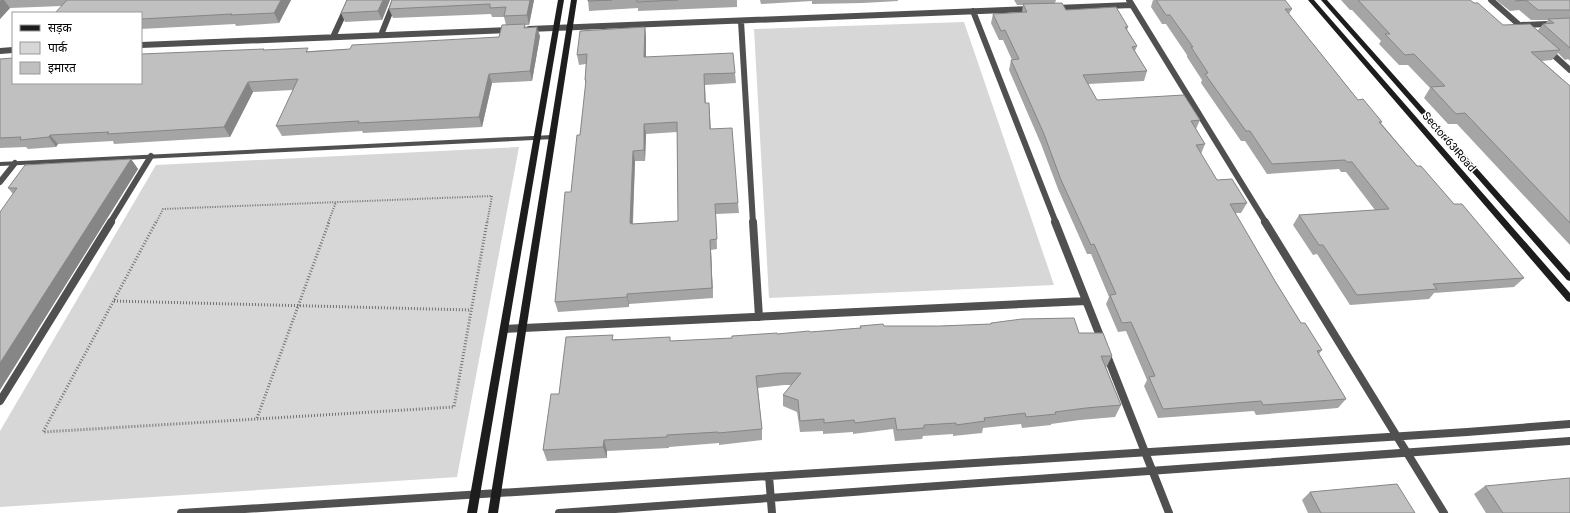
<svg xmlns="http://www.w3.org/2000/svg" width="1570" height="513" viewBox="0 0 1570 513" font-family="Roboto,'Noto Sans Devanagari',sans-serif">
<rect width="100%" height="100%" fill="#fff"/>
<path fill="#d7d7d7" d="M964,22L1054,285L769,298L754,29Z
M519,147L457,477L0,507V431L156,165Z"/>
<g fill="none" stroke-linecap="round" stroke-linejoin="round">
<path stroke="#727272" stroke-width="2" stroke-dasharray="1 1.5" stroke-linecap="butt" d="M156,223L163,209L492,196L487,223
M328,223L336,202"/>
<path stroke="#727272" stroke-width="3" stroke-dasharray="1 2" stroke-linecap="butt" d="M156,222L43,432L454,407L487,222
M114,301L471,310
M257,418L329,222"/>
<path stroke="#505050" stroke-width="6" d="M1129,0L1266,223
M1491,0L1525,30
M1056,8L1132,5
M973,11L1056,223
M741,21L753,223
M1522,25L1570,23
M529,29L1030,9
M381,35L395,0
M333,37L350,0
M141,45L509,30
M1548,50L1570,70
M0,51L13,50
M0,182L15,163
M110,223L151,156"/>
<path stroke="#505050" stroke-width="8" d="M753,222L759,317
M1055,222L1102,341
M1265,222L1444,513
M504,329L1086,301
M1106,353L1169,513
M0,401L111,222
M769,476L772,513
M181,513L1467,432L1570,424
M559,513L1570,441"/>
<path fill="#505050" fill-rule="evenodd" d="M552,135H554L556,137L554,139L0,166V162Z"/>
<path fill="#1d1d1d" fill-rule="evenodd" d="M558,0H564L477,513H467Z
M571,0H577L498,513H488Z
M1308,0H1314L1570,293V302L1567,301Z
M1321,0H1327L1570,273V281L1567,280Z"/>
</g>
<path fill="#a5a5a5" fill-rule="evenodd" d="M0,0H291L279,23L236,26L235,24L141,29V13L62,6L10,8L0,19Z
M390,0L382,20L345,22L341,13Z
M392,0H534L529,25H525L526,27L540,36L532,81L492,83L482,127L363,133L362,131L282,136L276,126L293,90L253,92L230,137L114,144L113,141L58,144L56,147L28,149L26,147L0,148V59L13,83L264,49V50L310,51L350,49L499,37L506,25L504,17H492L491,14L393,18L389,9Z
M588,0H737V7L638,11V8L589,11Z
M760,0H898V1L863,3L812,4V1L761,4Z
M1014,0H1056L1055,3L1066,10L1128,27L1127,30L1137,46L1135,51L1147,71L1144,81L1088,84L1097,100L1200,120L1196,129L1205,144L1201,154L1217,180L1247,203L1241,213H1235L1275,281L1301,323L1322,350L1319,354L1346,399L1338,408L1256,415L1254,411L1158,418L1144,386L1147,380L1126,331L1118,332L1106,304L1109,297L1091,254H1087L1058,189L1041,144L1009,70L1011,60H1012L1003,40H999L991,23L993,14L1022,12L1023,5H1017Z
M1153,0L1292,9L1289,14L1358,100L1382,122L1381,123L1417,166L1454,204L1524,278L1514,287L1434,293L1429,299L1350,305L1317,254L1313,255L1293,225L1299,215L1375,210L1346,172H1341L1339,169L1267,174L1245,141H1241L1201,83L1202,80L1187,57V55L1166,24H1162L1151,7Z
M1341,0H1470L1503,25L1538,30L1543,24H1545L1548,20H1531L1519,10L1510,11L1496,0H1570V61L1568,59L1565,60L1558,53L1552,60L1542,61L1570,86V245L1457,124H1448L1424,98L1430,88L1408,65H1399L1379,44L1381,41L1352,10H1350Z
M645,27L646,37V57L735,73L736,83L705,85L706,103H709L711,129L738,203L739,213L716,214L717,249L711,250L713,298L629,304V307L558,312L555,302L571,192L580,135L586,84L585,80L586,64L579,65L577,55ZM677,132L678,221L633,224L635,161H645L646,134Z
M131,159L138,169L6,380L13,194L8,188Z
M991,323L1079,333L1112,356L1106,368L1121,405L1115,417L1080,420L1051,424V425L1022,428L1021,424L983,428L982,433L953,436V434L923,436L922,439L895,441L893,429L853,434V432L823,434V431L800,432L797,412L783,406V395L791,385H784L758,388L762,429V440L719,445V443L669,447V448L607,451V458L547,461L543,450L614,339L671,341L732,338L777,334L810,332L860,328V326H940L990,324Z
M1485,486L1570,513H1486L1474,494Z
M1310,492L1415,513H1308L1302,500Z"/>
<path fill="#868686" d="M1,0H4L10,8L0,19V1Z
M281,0H291L279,23L274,13Z
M383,0H390L382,20L378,11Z
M530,0H534L529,25L527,15Z
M537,27L540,36L532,81L530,71Z
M645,27L646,37V68L644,57Z
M489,74L492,83L482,127L479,117Z
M248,82L253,92L230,137L224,127Z
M644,124L646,134L645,161L644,150Z
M50,135L58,144L56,147L49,137Z
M633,151L635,161L632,233L630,223Z
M131,159L138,169L0,390V363Z
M710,240L711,250L713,298L712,288Z
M627,294L629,304V307L627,297Z
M604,440L607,451V458L603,447Z"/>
<path fill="#c0c0c0" stroke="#868686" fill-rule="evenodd" d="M67,0H281L274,13L231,15L232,14L141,19V13H55Z
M347,0H383L378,11L341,13Z
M392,0H530L527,15L504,16L506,7L490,8V4L389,9Z
M588,0H612L588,1Z
M637,0H678L637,2Z
M1156,0H1285L1292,9H1285L1358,100L1363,99L1382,122H1379L1417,166H1421L1454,204H1462L1524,278L1433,284L1437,289L1357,295L1323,245H1319L1299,215L1389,209L1352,162H1347L1345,160L1272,164L1250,131H1246L1205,74L1208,73L1191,47H1193L1170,15H1166Z
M1358,0H1470L1474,3H1478L1503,25L1530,24L1560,50L1531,52L1570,86V223L1465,113L1456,114L1431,87L1445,86L1414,54L1405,55L1385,34H1390Z
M1515,0H1570V10H1538L1526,0L1516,1Z
M1062,3L1066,10L1116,7L1128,27H1125L1137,46L1132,47L1147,71L1083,75L1097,100L1184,95L1200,120L1191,121L1205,144L1196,145L1217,180L1232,179L1247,203L1230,204L1275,281L1301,323H1305L1322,350L1317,351L1346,399L1263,405L1261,401L1163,409L1149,377L1155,376L1131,322L1122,323L1110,295L1116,294L1094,244L1091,245L1061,180L1044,134L1011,60L1019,59L1005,30L1001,31L993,14L1027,12L1023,4Z
M1570,18V48L1543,24L1554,23L1548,19Z
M525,24L524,28L537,27L530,71L489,74L479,117L358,123L359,121L276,126L298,79L248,82L224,127L107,134L109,132L50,135L49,137L20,140L21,137L0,138V59L13,58V83H141V54L264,49L263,50L308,48L306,52L350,49L352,45L499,37L502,25Z
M645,27L644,57L733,53L735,73L704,74L705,103H709L710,129L732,128L738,203L715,204L717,239L710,240L712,288L627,294V297L555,302L565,192H571L577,135H580L586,80H585L587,54L577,55L580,31ZM677,122L678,221L632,224L630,223L633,151L644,150V124Z
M131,159L0,363V212L17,188H8L25,165Z
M1074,318L1079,333H1103L1112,356H1101L1121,405L1086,408L1055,412L1056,414L1026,417L1025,413L984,418L985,421L956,425V423L924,425V428L897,430L895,418L855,423L854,420L824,423V419L800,421L798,400L783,395L801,373H784L756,376L762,429L718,433V432L667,435V437L604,440L603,447L543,450L551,394H559L566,337L613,335L612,340L670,337V341L732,338V336L777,333V334L809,331L810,332L861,328L860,326L883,324L884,326H940L991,324V323L1022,319Z
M1570,478V513H1503L1485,486Z
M1397,484L1415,513H1321L1310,492Z"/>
<g text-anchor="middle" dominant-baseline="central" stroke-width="3" stroke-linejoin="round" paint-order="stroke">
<g font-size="11" fill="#000" stroke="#fff">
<text transform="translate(1449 142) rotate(49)">Sector 63 Road</text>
</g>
</g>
<rect x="12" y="12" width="130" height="72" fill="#ffffff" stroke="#999999"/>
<rect x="20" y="25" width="20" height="6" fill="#1d1d1d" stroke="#999999"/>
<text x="48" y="32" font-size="12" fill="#000000">सड़क</text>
<rect x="20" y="42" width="20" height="12" fill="#d7d7d7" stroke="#999999"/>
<text x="48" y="52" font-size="12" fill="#000000">पार्क</text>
<rect x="20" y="62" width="20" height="12" fill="#c0c0c0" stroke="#999999"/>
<text x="48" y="72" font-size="12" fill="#000000">इमारत</text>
</svg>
